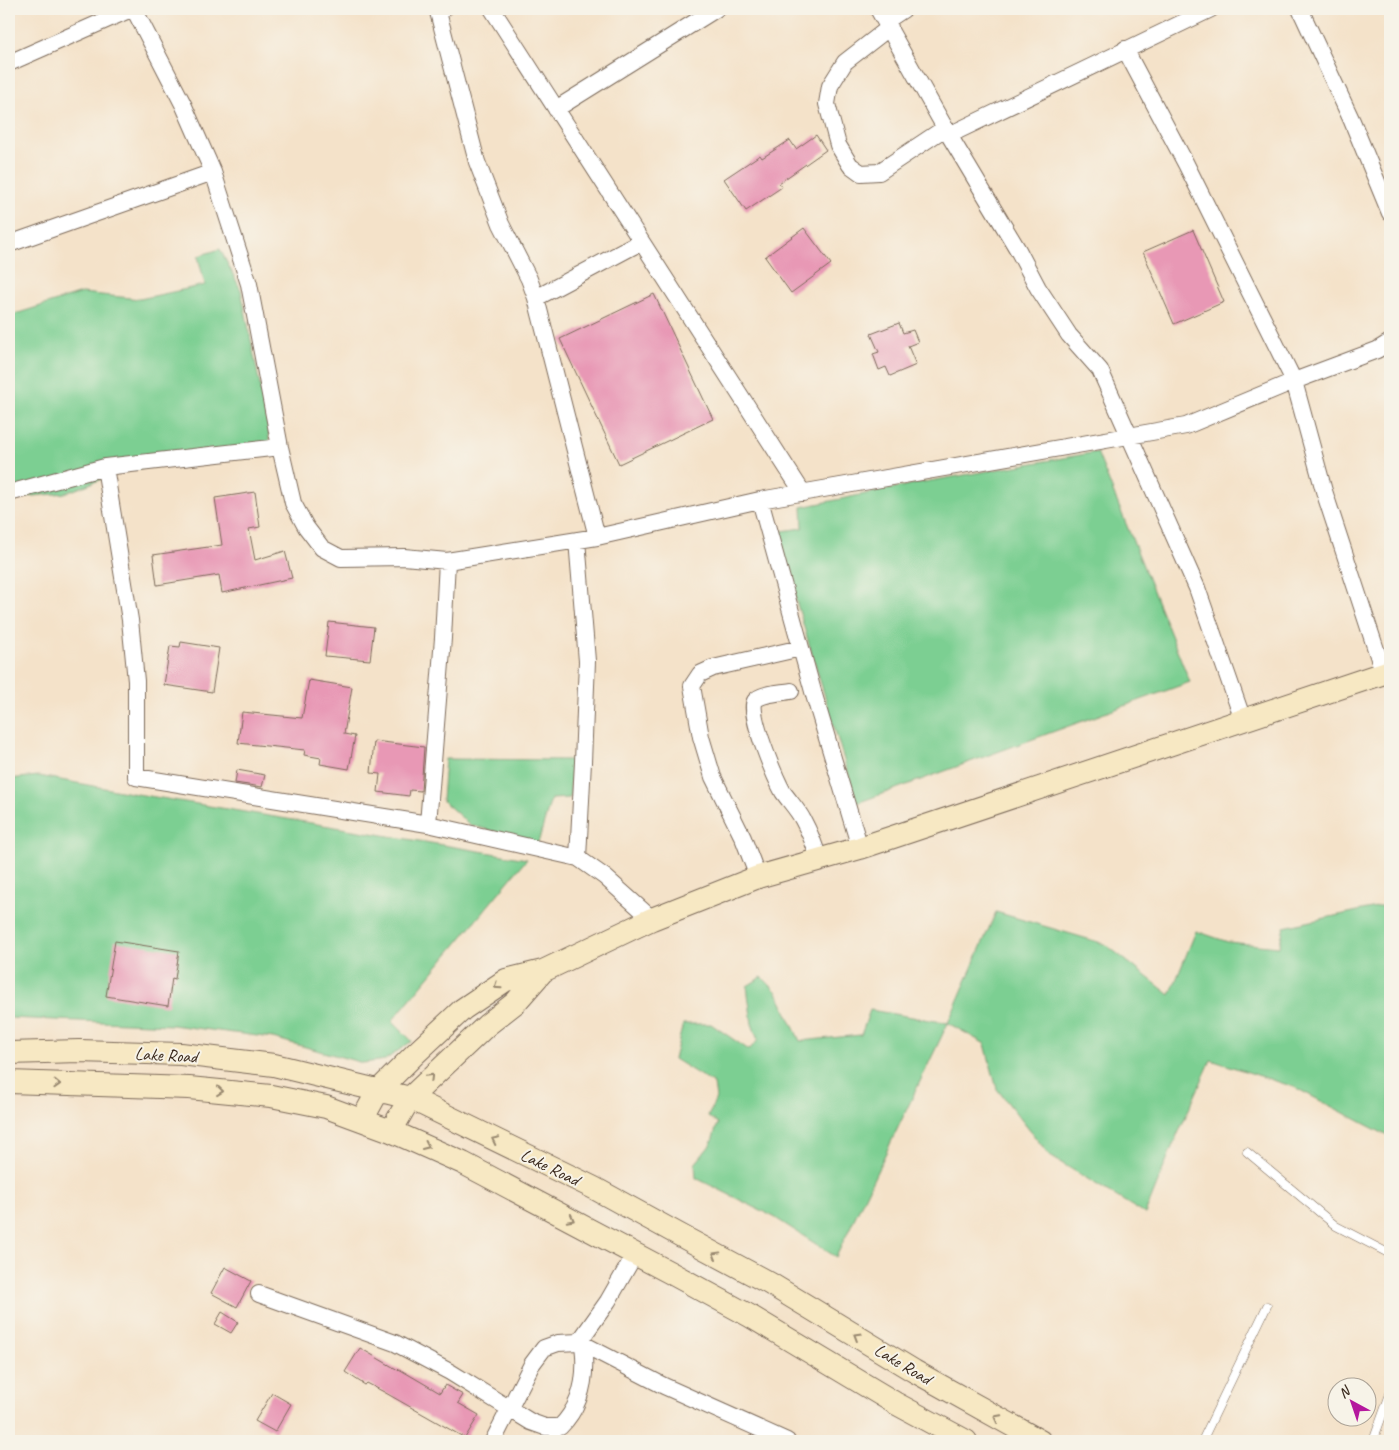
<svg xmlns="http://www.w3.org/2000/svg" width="1399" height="1450" viewBox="0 0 1399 1450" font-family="Caveat,sans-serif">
<rect width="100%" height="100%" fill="#f7f3e8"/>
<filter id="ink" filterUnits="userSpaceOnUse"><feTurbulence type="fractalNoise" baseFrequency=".02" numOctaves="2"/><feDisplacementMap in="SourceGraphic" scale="10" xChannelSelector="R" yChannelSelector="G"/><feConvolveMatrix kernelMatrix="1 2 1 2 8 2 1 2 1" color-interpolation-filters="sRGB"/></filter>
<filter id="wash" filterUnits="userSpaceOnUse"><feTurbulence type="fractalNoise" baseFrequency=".0096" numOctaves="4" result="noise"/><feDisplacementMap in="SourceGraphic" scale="20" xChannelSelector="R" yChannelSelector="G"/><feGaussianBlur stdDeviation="1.12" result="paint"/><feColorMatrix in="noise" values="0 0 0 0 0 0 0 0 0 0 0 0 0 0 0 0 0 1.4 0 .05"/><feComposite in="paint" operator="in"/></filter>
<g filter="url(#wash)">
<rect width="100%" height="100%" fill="#f4e2c9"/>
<path fill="#7bcf92" stroke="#5b7c58" d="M220,249L241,290L269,431V452L125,470L66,493L9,498V316L82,293L140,299L205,285L198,256Z
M1097,452L1190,682L857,803L778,541L782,531L803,528L802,507L918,483Z
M445,759L571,760L570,798L551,799L538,843L470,825L442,800Z
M39,776L131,793L527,859L392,1021L412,1041L385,1060L363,1063L273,1038L172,1025L9,1018V779Z
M1390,904L1389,971H1390V1137L1294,1087L1211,1060L1172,1147L1145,1214L1050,1156L997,1089L985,1044L948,1023L836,1257L774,1217L696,1178L695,1164L711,1144L718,1123L708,1117L716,1098L714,1084L674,1059L683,1024H711L749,1050L758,1040L752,1024L747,986L762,977L777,992L800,1041L861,1035L870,1010L948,1023L996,912L1105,944L1170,995L1196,931L1228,942L1279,947L1284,927Z"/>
<g id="blocks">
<path fill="#e898b5" d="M816,135L826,150L779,183L782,187L746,211L724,179L760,155L762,158L790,140L796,149Z
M804,228L831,264L791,293L765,257Z
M1193,230L1224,302L1174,324L1143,252Z
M654,294L713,419L619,464L560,339Z
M899,323L903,333L913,330L918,342L908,346L916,365L890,376L886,367L879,370L873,354L879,352L871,334Z
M255,492L260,527L249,529L255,560L285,551L292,578L222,593L219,575L157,585L153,555L222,545L215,498Z
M329,622L374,627L370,660L325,656Z
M181,642L219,648L212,692L164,685L170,646L180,647Z
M309,680L352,687L344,734L355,736L349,769L320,764L321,758L304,755L305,750L238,743L242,712L302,718Z
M374,741L424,747L421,791L410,790L409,796L378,792L380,774L371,773Z
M237,770L265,775L262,787L235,783Z
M115,941L179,951L175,979L172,978L168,1006L106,996Z
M225,1267L251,1281L237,1307L211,1293Z
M222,1312L238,1322L231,1333L215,1324Z
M360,1348L398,1370L399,1369L440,1393L445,1385L463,1395L458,1403L479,1415L465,1438L384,1392L367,1383L365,1385L345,1372Z
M272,1393L291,1404L275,1432L255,1421Z"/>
</g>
</g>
<g filter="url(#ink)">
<use href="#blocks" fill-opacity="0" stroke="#7c6a5a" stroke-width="1"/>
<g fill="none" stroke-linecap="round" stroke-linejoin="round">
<g stroke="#7c6a5a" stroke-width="9">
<path id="lane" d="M1247,1152L1336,1226L1390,1254
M1202,1441L1267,1306
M1373,1441L1390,1394"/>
</g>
<g stroke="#7c6a5a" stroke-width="18">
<path id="street" d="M134,9L183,104L213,172L249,284L280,447L293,503L306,527L322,548L341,558L404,557L447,561L597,537L760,500L1186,426L1294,381L1377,350L1390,342
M444,9L438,12L477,162L501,224L529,279L536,298L597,537
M492,9L803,493
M878,9L949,135L1018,250L1038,288L1069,335L1100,370L1197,588L1243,720
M1300,9L1352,121L1390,213
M886,21L904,9
M890,27L845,62L830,86L827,104L838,145L850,165L861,173L879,172L945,128
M1125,49L1186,164L1294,381L1324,491L1384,674
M9,63L131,9
M556,109L716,9
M949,135L1211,9
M9,244L213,172
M536,298L641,242
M105,467L130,620L136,681V777L428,824L578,858L605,877L652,919
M9,493L105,467L280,447
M760,500L814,695L860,848
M577,540L587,661L583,762L578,858
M791,691C781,693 761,693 755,701C747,712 776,779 783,792C790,802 798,810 803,820C810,833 815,846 819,860
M428,824L443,638L447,561
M758,877L743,838L713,777L701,737L692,686L700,674L713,668L801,648
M259,1294L395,1343L450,1372L531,1422L545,1427H560C582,1405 587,1375 583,1345
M579,1342L608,1301L635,1254
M493,1441L532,1364L544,1348L558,1343L579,1342L664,1386L787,1441"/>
</g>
<g stroke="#7c6a5a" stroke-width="24">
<path id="secondary" d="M9,1053L79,1051L181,1054L274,1065L410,1098L594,1188L687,1239L769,1283L914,1371L1040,1441
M9,1082L189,1088L271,1096L326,1107L391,1131L463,1163L669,1272L750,1316L895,1403L966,1441
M362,1120L378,1091L416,1053L463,1009L506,980L543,971L652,919L758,877L860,848L1390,671
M391,1131L410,1098L487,1025L515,1003L543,971"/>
</g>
<use href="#lane" stroke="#fff" stroke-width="8"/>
<use href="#street" stroke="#fff" stroke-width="16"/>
<use href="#secondary" stroke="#f7e8c3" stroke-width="22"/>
</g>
<defs><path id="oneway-chevron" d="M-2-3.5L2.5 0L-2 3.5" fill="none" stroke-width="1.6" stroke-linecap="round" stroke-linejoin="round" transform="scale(1.25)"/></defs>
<g stroke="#998970">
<use href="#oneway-chevron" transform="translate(497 986) rotate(146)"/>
<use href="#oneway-chevron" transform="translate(430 1077) rotate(-45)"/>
<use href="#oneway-chevron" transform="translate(57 1084) rotate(2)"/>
<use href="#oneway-chevron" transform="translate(220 1091) rotate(6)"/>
<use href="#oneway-chevron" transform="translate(495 1140) rotate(-154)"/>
<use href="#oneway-chevron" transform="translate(426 1146) rotate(25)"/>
<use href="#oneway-chevron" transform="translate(571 1219) rotate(28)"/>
<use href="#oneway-chevron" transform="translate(716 1255) rotate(-151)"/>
<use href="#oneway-chevron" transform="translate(857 1336) rotate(-149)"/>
<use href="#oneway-chevron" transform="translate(997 1418) rotate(-152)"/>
</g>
</g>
<g text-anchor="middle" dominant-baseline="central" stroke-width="4" stroke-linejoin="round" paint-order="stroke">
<g font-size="18" fill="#3b2a1e" stroke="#f7f3e8">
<text transform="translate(166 1055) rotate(3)">Lake Road</text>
<text transform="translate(550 1167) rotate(26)">Lake Road</text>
<text transform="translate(903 1364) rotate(31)">Lake Road</text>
</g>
</g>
<rect width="1399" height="1450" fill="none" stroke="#f7f3e8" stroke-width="30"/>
<g transform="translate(1352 1402) rotate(320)"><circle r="24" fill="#f7f3e8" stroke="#aca397"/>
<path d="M0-4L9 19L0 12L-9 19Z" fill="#b5179e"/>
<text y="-8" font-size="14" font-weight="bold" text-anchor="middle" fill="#3b2a1e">N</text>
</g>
</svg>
